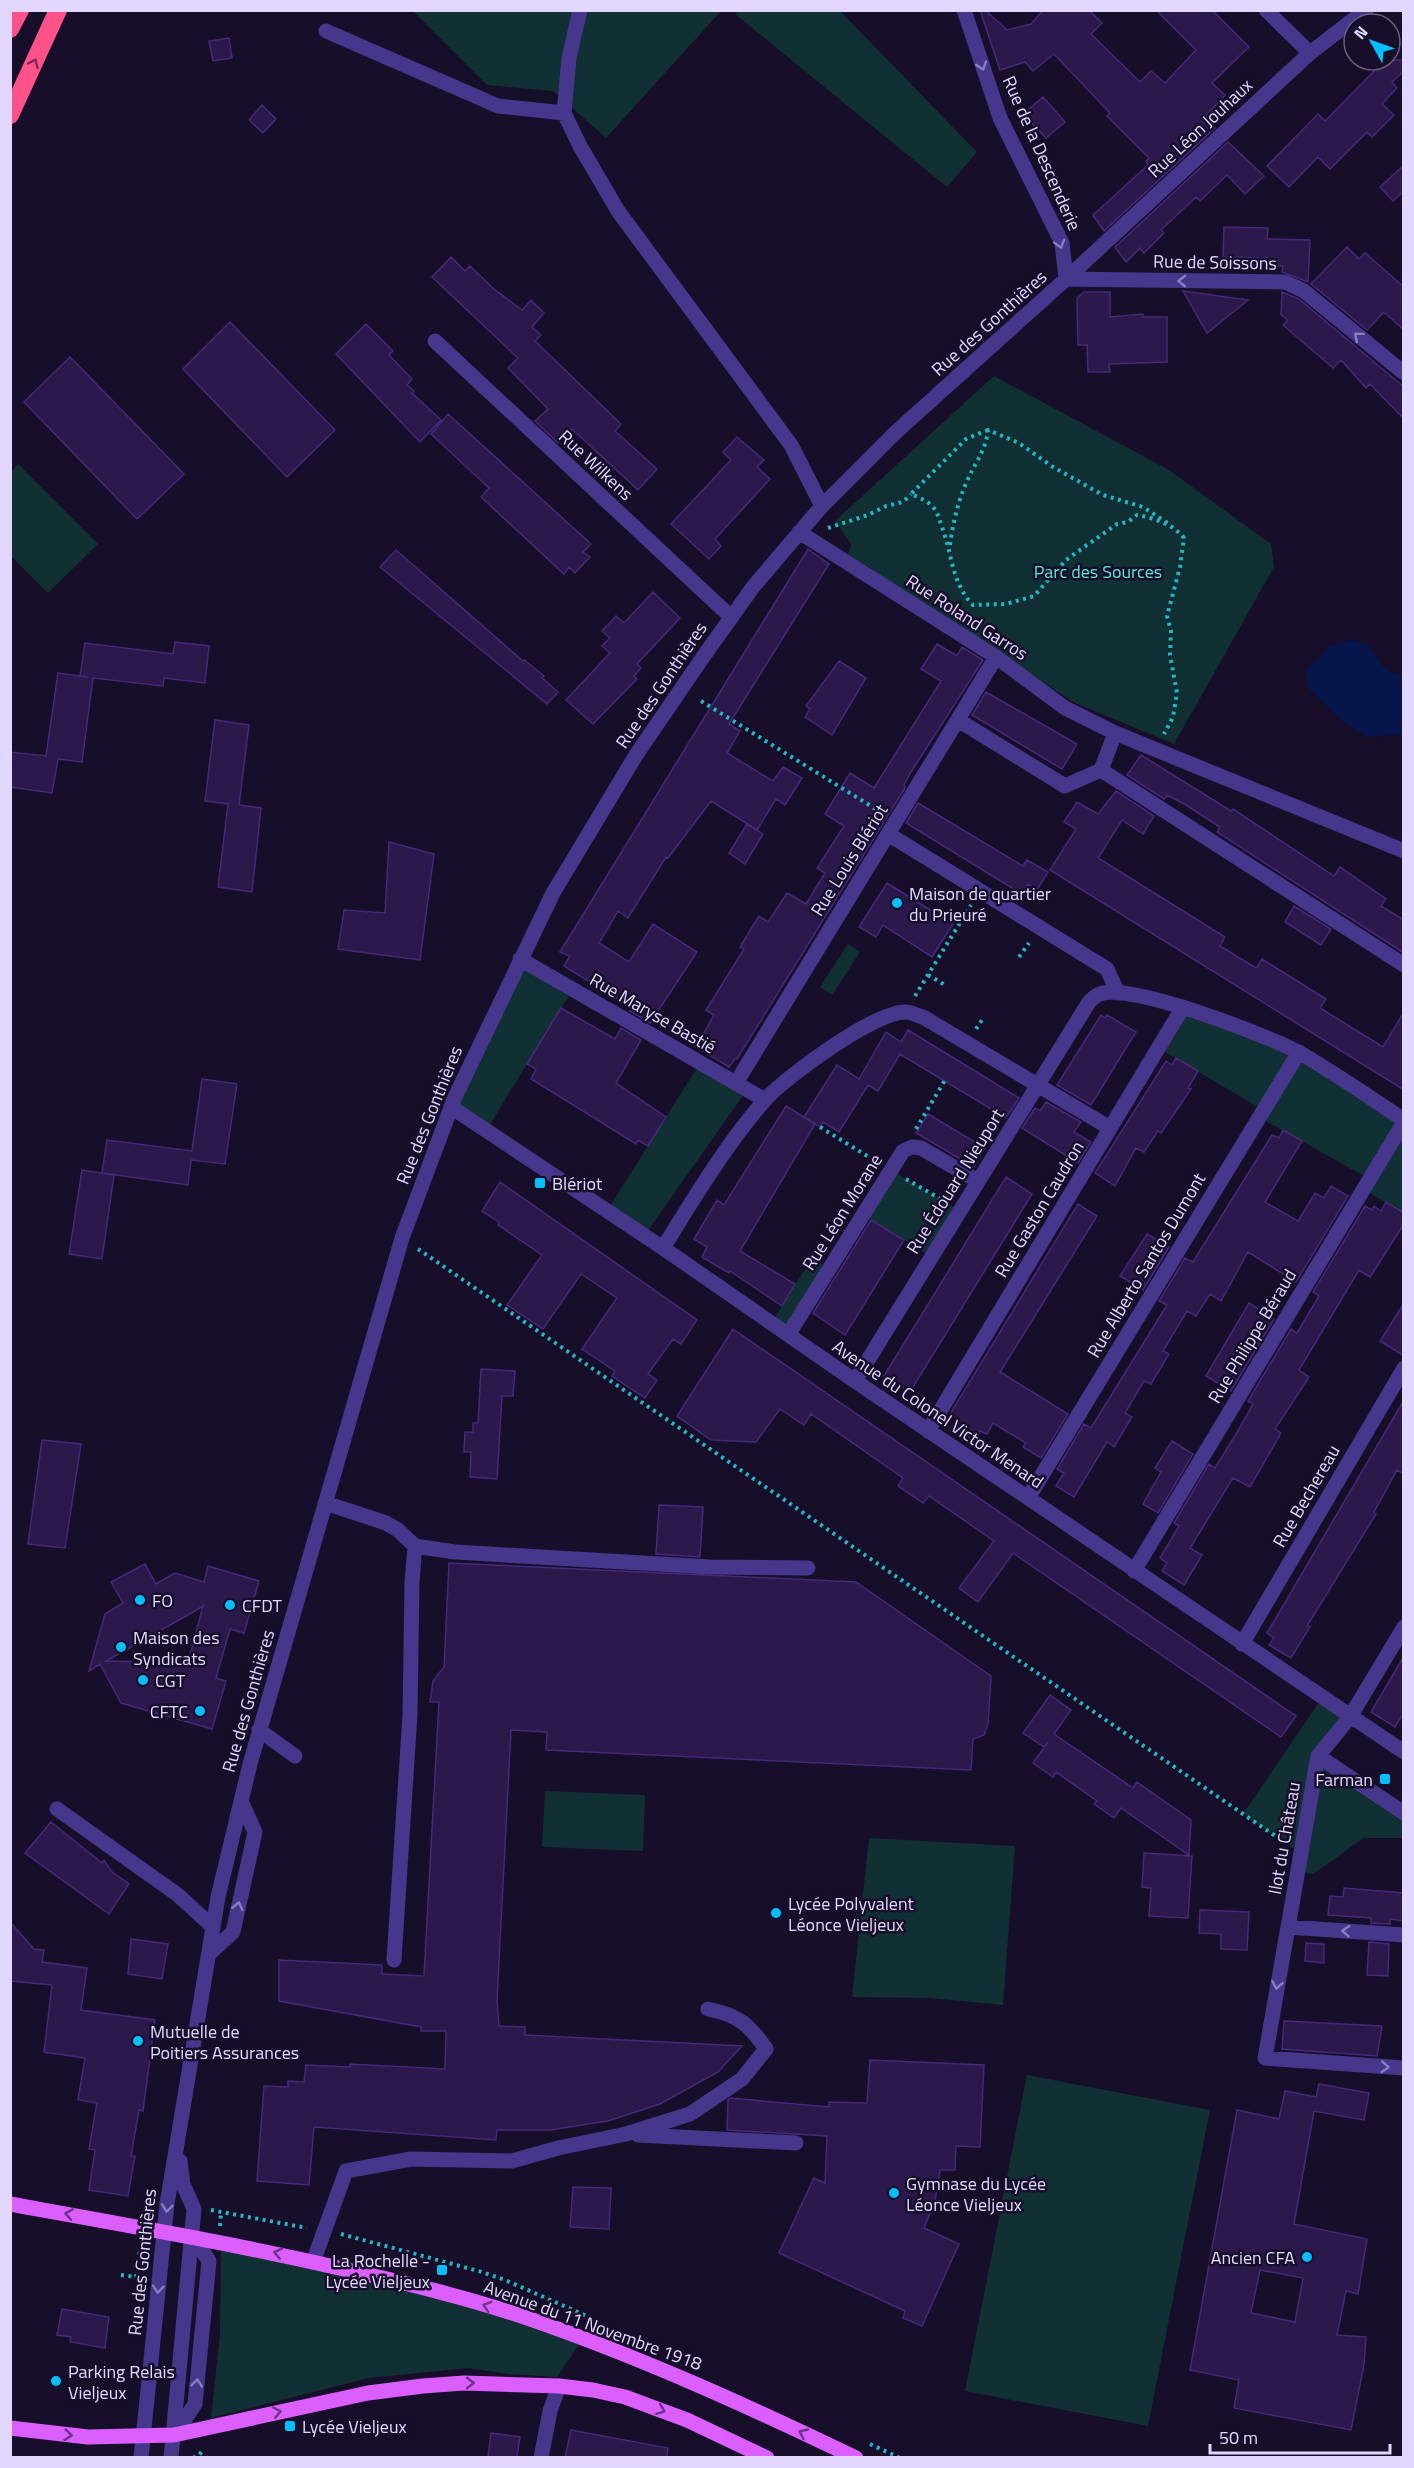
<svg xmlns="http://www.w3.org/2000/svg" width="1414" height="2468" viewBox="0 0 1414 2468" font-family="'Titillium Web',sans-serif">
<rect width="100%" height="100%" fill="#170e2a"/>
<path fill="#113034" d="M739,10L840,11L977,152L947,187L735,14Z
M413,11H721L606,138L553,91L487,85Z
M994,376L1169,470L1271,544L1274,567L1174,744L1075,703L848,554L851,544L835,521Z
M18,464L98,544L48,593L11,556V472Z
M848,944L860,952L832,995L820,987Z
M520,959L573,989L486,1131L451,1107Z
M1183,1007L1242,1027L1403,1120V1213L1363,1189L1369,1179L1259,1117L1263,1110L1158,1048Z
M700,1063L747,1090L644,1236L607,1211Z
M891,1170L960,1211L931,1257L863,1214Z
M812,1258L829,1269L788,1335L771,1324Z
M1322,1698L1350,1717L1318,1756L1403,1813V1838H1364L1313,1874L1298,1872L1301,1854L1243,1814Z
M545,1791L645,1795L643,1851L542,1847Z
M869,1838L1015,1846L1003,2005L930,1998L852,1997Z
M1027,2075L1210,2110L1148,2426L965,2391Z
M221,2242L463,2300L582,2340L557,2377L508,2374L468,2368L369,2378L211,2418L220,2334Z"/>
<path fill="#06154a" d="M1351,640L1369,644C1377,661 1384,673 1403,675V734L1367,737L1342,721L1309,689L1306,671L1330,646Z"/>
<path fill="#2b194c" stroke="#45297a" stroke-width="1.5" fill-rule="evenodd" d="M980,10H985L1007,30L1031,24L1043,10H1089L1102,23L1091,34L1140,82L1151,71L1165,83L1196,50L1156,10H1212L1249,47L1212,83L1225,95L1204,118L1215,128L1104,231L1093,215L1148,165L1146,161L1149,158L1107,116L1110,113L1054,54L1033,71L1025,62L1000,70Z
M229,38L232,58L213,61L209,41Z
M1385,60H1404V71L1392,82L1397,88L1382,104L1394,115L1372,137L1367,132L1330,169L1318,157L1289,187L1267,166L1318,114L1325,121Z
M1043,97L1065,122L1046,138L1023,114Z
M262,105L276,119L263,133L249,120Z
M1228,142L1264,176L1245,194L1227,175L1200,201L1196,197L1161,230L1164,233L1144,253L1140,248L1126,262L1115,247Z
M1404,165V191L1393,201L1380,187Z
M1224,227L1268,228L1267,239L1310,240L1308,282L1282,272L1283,266H1266L1267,258L1223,257Z
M1347,247L1359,259L1365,253L1404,287V330L1384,312L1367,330L1311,284Z
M451,257L465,271L470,266L494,289L522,310L531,300L544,313L532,327L541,335L535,341L621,424L615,431L657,469L638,490L572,429L558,443L535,421L548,409L508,368L518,358L432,277Z
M1183,291L1248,300L1207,333Z
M1084,292H1110V317L1143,314V317H1167V362L1109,364L1110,372H1088L1087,345H1078L1077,298Z
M1282,292L1299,299L1404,387V419L1370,384L1366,388L1341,360L1333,368L1283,325L1288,320L1281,315Z
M230,322L335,430L287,477L183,369Z
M366,324L393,351L389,355L412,379L407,385L414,391L412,393L441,420L420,442L336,354Z
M70,357L184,474L137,519L24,402Z
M448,414L591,544L583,552L590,557L575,573L569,567L564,574L481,497L489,488L431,434Z
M737,437L764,460L757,467L770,479L715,539L721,546L709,559L671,524L731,460L723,452Z
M808,549L829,564L729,724L740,731L727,753L773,781L783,767L802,778L785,805L776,799L757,830L711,801L668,858L666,857L628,918L618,911L599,943L629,962L653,924L697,952L650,1023L630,1011L632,1008L564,966L570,956L560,952Z
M396,550L523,661L524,660L544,676L542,678L558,692L547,704L380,567Z
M653,592L680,618L637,664L641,668L634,676L637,679L593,724L566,700L610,653L602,646L610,638L602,631L616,616L624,623Z
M175,642L209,646L205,683L164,678L163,686L93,678L82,762L58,759L52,793L10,787V752L46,756L58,673L88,677L80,676L85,643L173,654Z
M937,644L957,656L962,647L983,660L911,772L904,785L905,788L737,1059H735L729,1067L696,1047L714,1015L706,1010L744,949L740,947L759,916L768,922L787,893L806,904L825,873L817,868L844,826L825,814L850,773L874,788L941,681L921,669Z
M839,661L866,678L832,735L805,717L810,709L806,706Z
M986,692L1077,744L1062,769L972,715Z
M215,720L249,725L239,805L261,808L252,892L218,887L228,804L205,801Z
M1141,755L1231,811L1233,809L1334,876L1340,867L1386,899L1381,906L1404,920V953L1217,832L1220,827L1186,805L1167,795L1164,799L1127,775Z
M1116,791L1154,816L1143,834L1122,820L1098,858L1225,937L1220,946L1256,968L1262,959L1326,999L1320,1008L1383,1047L1404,1012V1090L1050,870L1076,829L1064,822L1077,802L1098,814Z
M918,803L1023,866L1027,860L1048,872L1037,890L1028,884L1022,894L906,823Z
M747,824L763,834L745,864L729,853Z
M389,842L434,854L420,960L338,949L344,910L385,913Z
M887,883L953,924L932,957L883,925L876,937L859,927Z
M1294,906L1331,929L1321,945L1285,922Z
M561,1008L615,1039L621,1028L641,1040L616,1083L666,1117L648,1146L638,1140L636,1144L531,1079L536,1069L527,1064Z
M1101,1015L1105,1018L1107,1015L1136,1032L1091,1105L1057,1085Z
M908,1030L1019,1098L1006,1118L900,1054L878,1091L868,1085L839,1132L823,1122L820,1127L804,1117L837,1065L859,1079L886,1032L901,1042Z
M1176,1058L1198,1071L1188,1088L1191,1089L1161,1133L1158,1131L1144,1152L1136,1148L1115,1186L1095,1173L1166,1061L1172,1065Z
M202,1079L237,1084L225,1164L191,1160L188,1185L102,1173L107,1140L192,1151Z
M1046,1102L1081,1122L1074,1132L1091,1142L1078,1163L1022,1128L1035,1108L1040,1111Z
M786,1106L815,1124L740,1251L795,1284L782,1306L730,1271L729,1273L702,1257L707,1247L694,1239L717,1200L724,1205Z
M928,1114L985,1148L974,1167L916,1133Z
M1283,1130L1302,1141L1265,1202L1298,1221L1315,1193L1324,1198L1331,1186L1348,1196L1296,1282L1248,1252L1221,1301L1210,1294L1196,1316L1187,1311L1163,1351L1169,1354L1151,1384L1144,1381L1125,1413L1132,1417L1114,1447L1107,1442L1074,1497L1056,1486L1064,1473L1057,1469L1084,1424L1091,1428L1167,1305L1159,1301L1185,1258L1193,1262L1272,1135L1279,1138Z
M82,1170L114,1175L102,1259L69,1254Z
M1006,1177L1032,1194L910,1392L884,1376Z
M500,1182L697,1320L681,1344L673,1339L648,1374L657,1380L645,1398L612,1376L615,1371L582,1349L617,1298L581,1274L543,1329L507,1305L542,1255L498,1225L500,1223L482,1211Z
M1386,1202L1404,1213V1224L1370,1277L1359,1270L1299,1370L1309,1377L1275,1429L1281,1433L1250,1487L1233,1478L1190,1548L1202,1555L1184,1585L1162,1571L1167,1563L1160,1558L1179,1526L1174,1523L1209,1464L1215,1468L1236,1434L1253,1404L1248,1401L1291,1329L1297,1333L1319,1296L1313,1292L1365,1206L1372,1210L1374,1206L1381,1211Z
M1078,1204L1097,1216L1000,1372L1068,1414L1041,1458L1023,1447L1026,1443L993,1423L987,1434L980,1431L974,1440L952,1427L957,1419L950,1414Z
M871,1220L904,1240L845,1335L813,1313Z
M1147,1234L1169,1247L1143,1290L1120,1276Z
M1249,1303L1274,1319L1231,1391L1206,1376Z
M1404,1303V1356L1380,1341Z
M733,1329L1296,1716L1281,1737L1013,1553L978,1602L959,1588L994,1541L929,1496L923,1503L898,1486L903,1478L811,1414L804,1425L780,1409L756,1442L711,1440L677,1416Z
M481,1369L515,1371L513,1396H502L497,1479L470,1477L471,1452H464L465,1432H473V1423H478Z
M1404,1400V1474L1397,1470L1374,1512L1376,1514L1307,1626L1310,1627L1291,1658L1269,1645L1274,1638L1267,1633Z
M42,1440L81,1444L65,1548L28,1544Z
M1172,1441L1193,1454L1158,1513L1143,1504L1161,1472L1155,1468Z
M659,1505L703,1507L700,1557L656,1554Z
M449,1563L856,1582L991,1676L988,1724L984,1735L973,1739L971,1770L546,1750L547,1732L511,1730L497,2000L499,2026L525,2027V2035L742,2046L718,2072L660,2104L608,2121L550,2130H497L496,2140L314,2127L309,2185L257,2181L264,2086L288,2087V2081L304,2082L306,2065L350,2067V2064L445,2069L446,2031H421V2027L279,2001V1960L382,1965V1974L424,1976L439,1702H430L433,1681L444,1667Z
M145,1564L156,1584L175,1573L204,1582L208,1566L259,1581L244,1633L230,1629L216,1678L226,1681L212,1729L121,1703L100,1664L89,1671L105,1614L123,1603L111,1582ZM203,1606L188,1663L106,1661L195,1611Z
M1404,1656V1712L1395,1727L1371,1712Z
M1050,1695L1071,1710L1054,1734L1133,1788L1137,1782L1191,1820L1189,1855L1121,1808L1114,1818L1094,1804L1097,1801L1056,1772L1053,1777L1033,1763L1048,1742L1044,1747L1023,1733Z
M51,1822L102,1863L104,1860L112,1872L129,1884L109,1914L25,1853Z
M1144,1853L1192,1856L1188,1918L1149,1916L1151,1888L1142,1887Z
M1344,1888L1404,1893V1921L1390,1919V1924L1371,1923V1918L1328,1915L1330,1896L1343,1897Z
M1200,1910L1249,1912L1247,1950L1221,1949V1934L1199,1933Z
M10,1922L34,1949L44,1950L42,1962L87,1968L81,2010L155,2020L143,2111L139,2110L131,2156H135L128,2196L89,2190L95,2150L89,2149L97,2103L78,2100L85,2058L44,2052L52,1985L10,1981Z
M131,1939L168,1944L162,1979L128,1974Z
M1369,1942L1389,1944L1388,1976L1367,1975Z
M1306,1943L1324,1944V1963L1305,1961Z
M1284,2021L1382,2026L1377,2056L1282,2049Z
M870,2060L984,2065L980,2147L956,2146L955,2170H940L935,2201L924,2228L959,2244L922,2326L903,2318L905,2311L779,2253L814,2178L825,2183L827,2136L727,2130L728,2100L730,2098L829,2107V2102L867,2103Z
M1319,2084L1369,2093L1364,2120L1314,2111L1294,2224L1367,2239L1358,2294L1346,2291L1337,2335L1366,2337L1364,2365L1351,2430L1234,2408L1239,2380L1190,2370L1237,2110L1279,2119L1285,2091L1316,2097ZM1260,2270L1303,2278L1295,2322L1251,2313Z
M573,2187L611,2188L609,2229L570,2227Z
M62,2309L109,2317L105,2348L70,2342L71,2337L57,2335Z
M571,2430L668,2448L667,2457H565Z
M491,2433L520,2437L517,2457H488Z"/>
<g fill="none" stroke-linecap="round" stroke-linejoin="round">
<path stroke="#26b5c4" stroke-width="4" stroke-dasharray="3 4.5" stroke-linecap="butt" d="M988,430L966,439L911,494C918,497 926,500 932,506C938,512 939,519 942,527C952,554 952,584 973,605L1006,604L1034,596L1066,560L1080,550L1117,524L1128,522L1137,515C1154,518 1173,524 1184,538L1180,567L1167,616L1171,631L1170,655L1177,693L1173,717L1164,734
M828,528L868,515L886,506L903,502L911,494
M950,545C953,523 958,501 967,481C975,463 986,450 988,430L1019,443L1053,467L1103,495L1143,507L1169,524
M701,701L879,811
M1019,957L1029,943
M928,975L945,985
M915,996L971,905
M976,1029L984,1017
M820,1127L877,1162
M916,1129L945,1080
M906,1179L944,1201
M418,1249L1284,1842
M211,2210L307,2228
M220,2226L221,2211
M341,2234L482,2272L505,2280L598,2321
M121,2275L136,2277L140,2249H144
M870,2444L900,2458
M193,2458L199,2455L204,2449"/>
<path stroke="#46368c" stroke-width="15" d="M580,10L569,58L564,113L580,146L618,211L791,445L822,506
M964,10L1000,118L1062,243L1066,279
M1266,10L1310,53
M326,31L498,106L564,113
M1066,279L1285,282L1304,291L1404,373
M435,341L731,617
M799,532L996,657L1065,708L1115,733L1404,851
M958,720L1065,786L1101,770L1404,965
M1101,770L1115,733
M888,834L1107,969L1118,993
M520,959L765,1100
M736,1083L996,657
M451,1107L663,1248L855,1381L1404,1752
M663,1248C694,1198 725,1146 764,1101C784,1078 875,1011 906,1012C911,1012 918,1016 923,1017L1110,1128
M788,1335L903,1151L912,1147L921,1148L978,1181
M855,1381L1089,1002C1092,999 1096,995 1100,994C1128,982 1270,1036 1300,1053C1335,1073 1369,1097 1404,1120
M928,1431L1183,1007
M1028,1498L1299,1052
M325,1503L386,1523L398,1530L415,1546L455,1552L710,1567L808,1568
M1134,1571L1404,1122
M1404,1627L1350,1717L1318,1756L1265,2058L1404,2068
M1242,1644L1404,1368
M259,1730L295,1756
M1318,1756L1404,1813
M57,1809L178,1895L213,1927
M1288,1927L1404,1935
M209,1954L233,1932L255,1832L241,1801
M394,1960L410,1714L412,1582L415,1546
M638,2135L796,2143
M313,2262L346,2171L411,2159L512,2161L558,2148L626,2134L690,2114L742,2079L766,2049C749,2024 738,2015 708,2009
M176,2433L195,2404L209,2261L193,2236
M141,2458L167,2204L218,1897L250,1764L402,1238L455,1097L553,893L636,755L703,657L753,587L822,506L896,432L1066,279L1310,53L1366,10
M171,2458L194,2209L183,2184L180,2161
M541,2458L550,2411L559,2386"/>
<path stroke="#db5eff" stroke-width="15" d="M10,2204C121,2224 230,2243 339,2268C402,2282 466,2297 527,2318C640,2357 748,2406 856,2458
M10,2428L88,2437L174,2435L368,2393L423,2386L464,2383L559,2386L593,2390L625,2397L687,2420L767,2458"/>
<path stroke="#ff528a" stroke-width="18" d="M10,29L20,10
M10,115L58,10"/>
</g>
<defs><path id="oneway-chevron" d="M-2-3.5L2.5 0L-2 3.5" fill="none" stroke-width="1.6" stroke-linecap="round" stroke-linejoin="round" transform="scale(1.5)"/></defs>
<use stroke="#7f2d55" href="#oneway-chevron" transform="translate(34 63) rotate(-65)"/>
<g stroke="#8c7ec0">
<use href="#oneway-chevron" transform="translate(982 66) rotate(71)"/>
<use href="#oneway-chevron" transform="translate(1060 244) rotate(74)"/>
<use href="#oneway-chevron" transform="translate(1182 281) rotate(-179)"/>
<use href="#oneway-chevron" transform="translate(1358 336) rotate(-140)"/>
<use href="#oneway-chevron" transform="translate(238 1906) rotate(-77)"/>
<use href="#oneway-chevron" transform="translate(1346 1931) rotate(-176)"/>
<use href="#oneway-chevron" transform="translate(1277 1985) rotate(100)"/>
<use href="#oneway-chevron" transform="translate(1385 2067) rotate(4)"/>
<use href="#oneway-chevron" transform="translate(167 2208) rotate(97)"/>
<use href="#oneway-chevron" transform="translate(158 2289) rotate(96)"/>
<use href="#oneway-chevron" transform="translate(197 2383) rotate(-84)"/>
</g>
<g stroke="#6f328a">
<use href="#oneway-chevron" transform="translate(69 2214) rotate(-170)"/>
<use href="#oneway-chevron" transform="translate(278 2253) rotate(-167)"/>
<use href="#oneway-chevron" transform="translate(487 2306) rotate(-163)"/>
<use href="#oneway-chevron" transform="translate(470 2383)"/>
<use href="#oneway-chevron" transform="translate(661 2410) rotate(21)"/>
<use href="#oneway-chevron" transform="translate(277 2412) rotate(-12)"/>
<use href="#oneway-chevron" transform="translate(803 2433) rotate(-155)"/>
<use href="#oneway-chevron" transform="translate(68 2435) rotate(6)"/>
</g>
<g fill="#03bfff" stroke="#170e2a" stroke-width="2">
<circle cx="897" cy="903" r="6"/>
<rect x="534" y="1177" width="12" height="12" rx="3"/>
<circle cx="140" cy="1600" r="6"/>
<circle cx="230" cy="1605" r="6"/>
<circle cx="121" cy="1647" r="6"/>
<circle cx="143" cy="1680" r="6"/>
<circle cx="200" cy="1711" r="6"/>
<rect x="1379" y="1773" width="12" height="12" rx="3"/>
<circle cx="776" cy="1913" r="6"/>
<circle cx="138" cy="2041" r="6"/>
<circle cx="894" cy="2193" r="6"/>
<circle cx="1307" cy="2257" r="6"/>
<rect x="436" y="2264" width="12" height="12" rx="3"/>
<circle cx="56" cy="2381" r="6"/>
<rect x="284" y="2420" width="12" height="12" rx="3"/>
</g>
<g text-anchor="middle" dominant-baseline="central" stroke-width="5" stroke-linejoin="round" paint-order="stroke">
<g font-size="18" fill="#e2d7ff" stroke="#170e2a">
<text transform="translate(1200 128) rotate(-43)">Rue Léon Jouhaux</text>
<text transform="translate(1042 153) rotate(66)">Rue de la Descenderie</text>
<text transform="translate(1215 262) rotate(1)">Rue de Soissons</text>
<text transform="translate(989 323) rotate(-42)">Rue des Gonthières</text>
<text transform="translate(596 465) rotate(43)">Rue Wilkens</text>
<text transform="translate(967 617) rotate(33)">Rue Roland Garros</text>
<text transform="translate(661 685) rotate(-56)">Rue des Gonthières</text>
<text transform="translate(849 860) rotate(-58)">Rue Louis Blériot</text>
<text transform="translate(653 1013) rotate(30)">Rue Maryse Bastié</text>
<text transform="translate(429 1115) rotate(-68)">Rue des Gonthières</text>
<text transform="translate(955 1181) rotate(-58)">Rue Édouard Nieuport</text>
<text transform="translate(1039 1209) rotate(-59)">Rue Gaston Caudron</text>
<text transform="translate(842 1212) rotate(-58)">Rue Léon Morane</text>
<text transform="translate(1146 1265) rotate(-59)">Rue Alberto Santos Dumont</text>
<text transform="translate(1252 1336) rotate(-59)">Rue Philippe Béraud</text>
<text transform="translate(938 1414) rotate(34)">Avenue du Colonel Victor Menard</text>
<text transform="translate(1306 1496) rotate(-60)">Rue Bechereau</text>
<text transform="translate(248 1701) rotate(-74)">Rue des Gonthières</text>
<text transform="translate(1284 1838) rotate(-80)">Ilot du Château</text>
<text transform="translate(142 2262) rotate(-84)">Rue des Gonthières</text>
<text transform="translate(593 2325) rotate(20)">Avenue du 11 Novembre 1918</text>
</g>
<g font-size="18" fill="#59e9db" stroke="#170e2a">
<text x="1098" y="571">Parc des Sources</text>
</g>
<g font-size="18" fill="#e2d7ff" stroke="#170e2a" text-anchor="start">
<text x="909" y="893">Maison de quartier<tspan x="909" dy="21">du Prieuré</tspan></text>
<text x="552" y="1183">Blériot</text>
<text x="152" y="1600">FO</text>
<text x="242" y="1605">CFDT</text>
<text x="133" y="1637">Maison des<tspan x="133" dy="21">Syndicats</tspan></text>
<text x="155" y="1680">CGT</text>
<text x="188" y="1711" text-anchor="end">CFTC</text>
<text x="1373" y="1779" text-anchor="end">Farman</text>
<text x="788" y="1903">Lycée Polyvalent<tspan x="788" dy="21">Léonce Vieljeux</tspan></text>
<text x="150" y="2031">Mutuelle de<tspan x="150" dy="21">Poitiers Assurances</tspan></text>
<text x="906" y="2183">Gymnase du Lycée<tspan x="906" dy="21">Léonce Vieljeux</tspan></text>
<text x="1295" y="2257" text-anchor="end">Ancien CFA</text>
<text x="430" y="2260" text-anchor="end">La Rochelle -<tspan x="430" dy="21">Lycée Vieljeux</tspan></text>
<text x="68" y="2371">Parking Relais<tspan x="68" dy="21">Vieljeux</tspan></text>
<text x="302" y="2426">Lycée Vieljeux</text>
</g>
</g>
<rect width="1414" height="2468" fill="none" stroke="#e2d7ff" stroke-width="24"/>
<g transform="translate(1372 42) rotate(310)"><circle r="28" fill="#170e2a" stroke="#685e7f" stroke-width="1.5"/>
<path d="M0-4.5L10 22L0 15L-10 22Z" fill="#03bfff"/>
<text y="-9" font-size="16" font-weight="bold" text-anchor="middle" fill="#e2d7ff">N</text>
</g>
<path d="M1210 2444v9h180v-9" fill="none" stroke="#e2d7ff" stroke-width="3"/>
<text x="1219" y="2444" font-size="18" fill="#e2d7ff" stroke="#170e2a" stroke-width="4.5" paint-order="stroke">50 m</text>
</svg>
